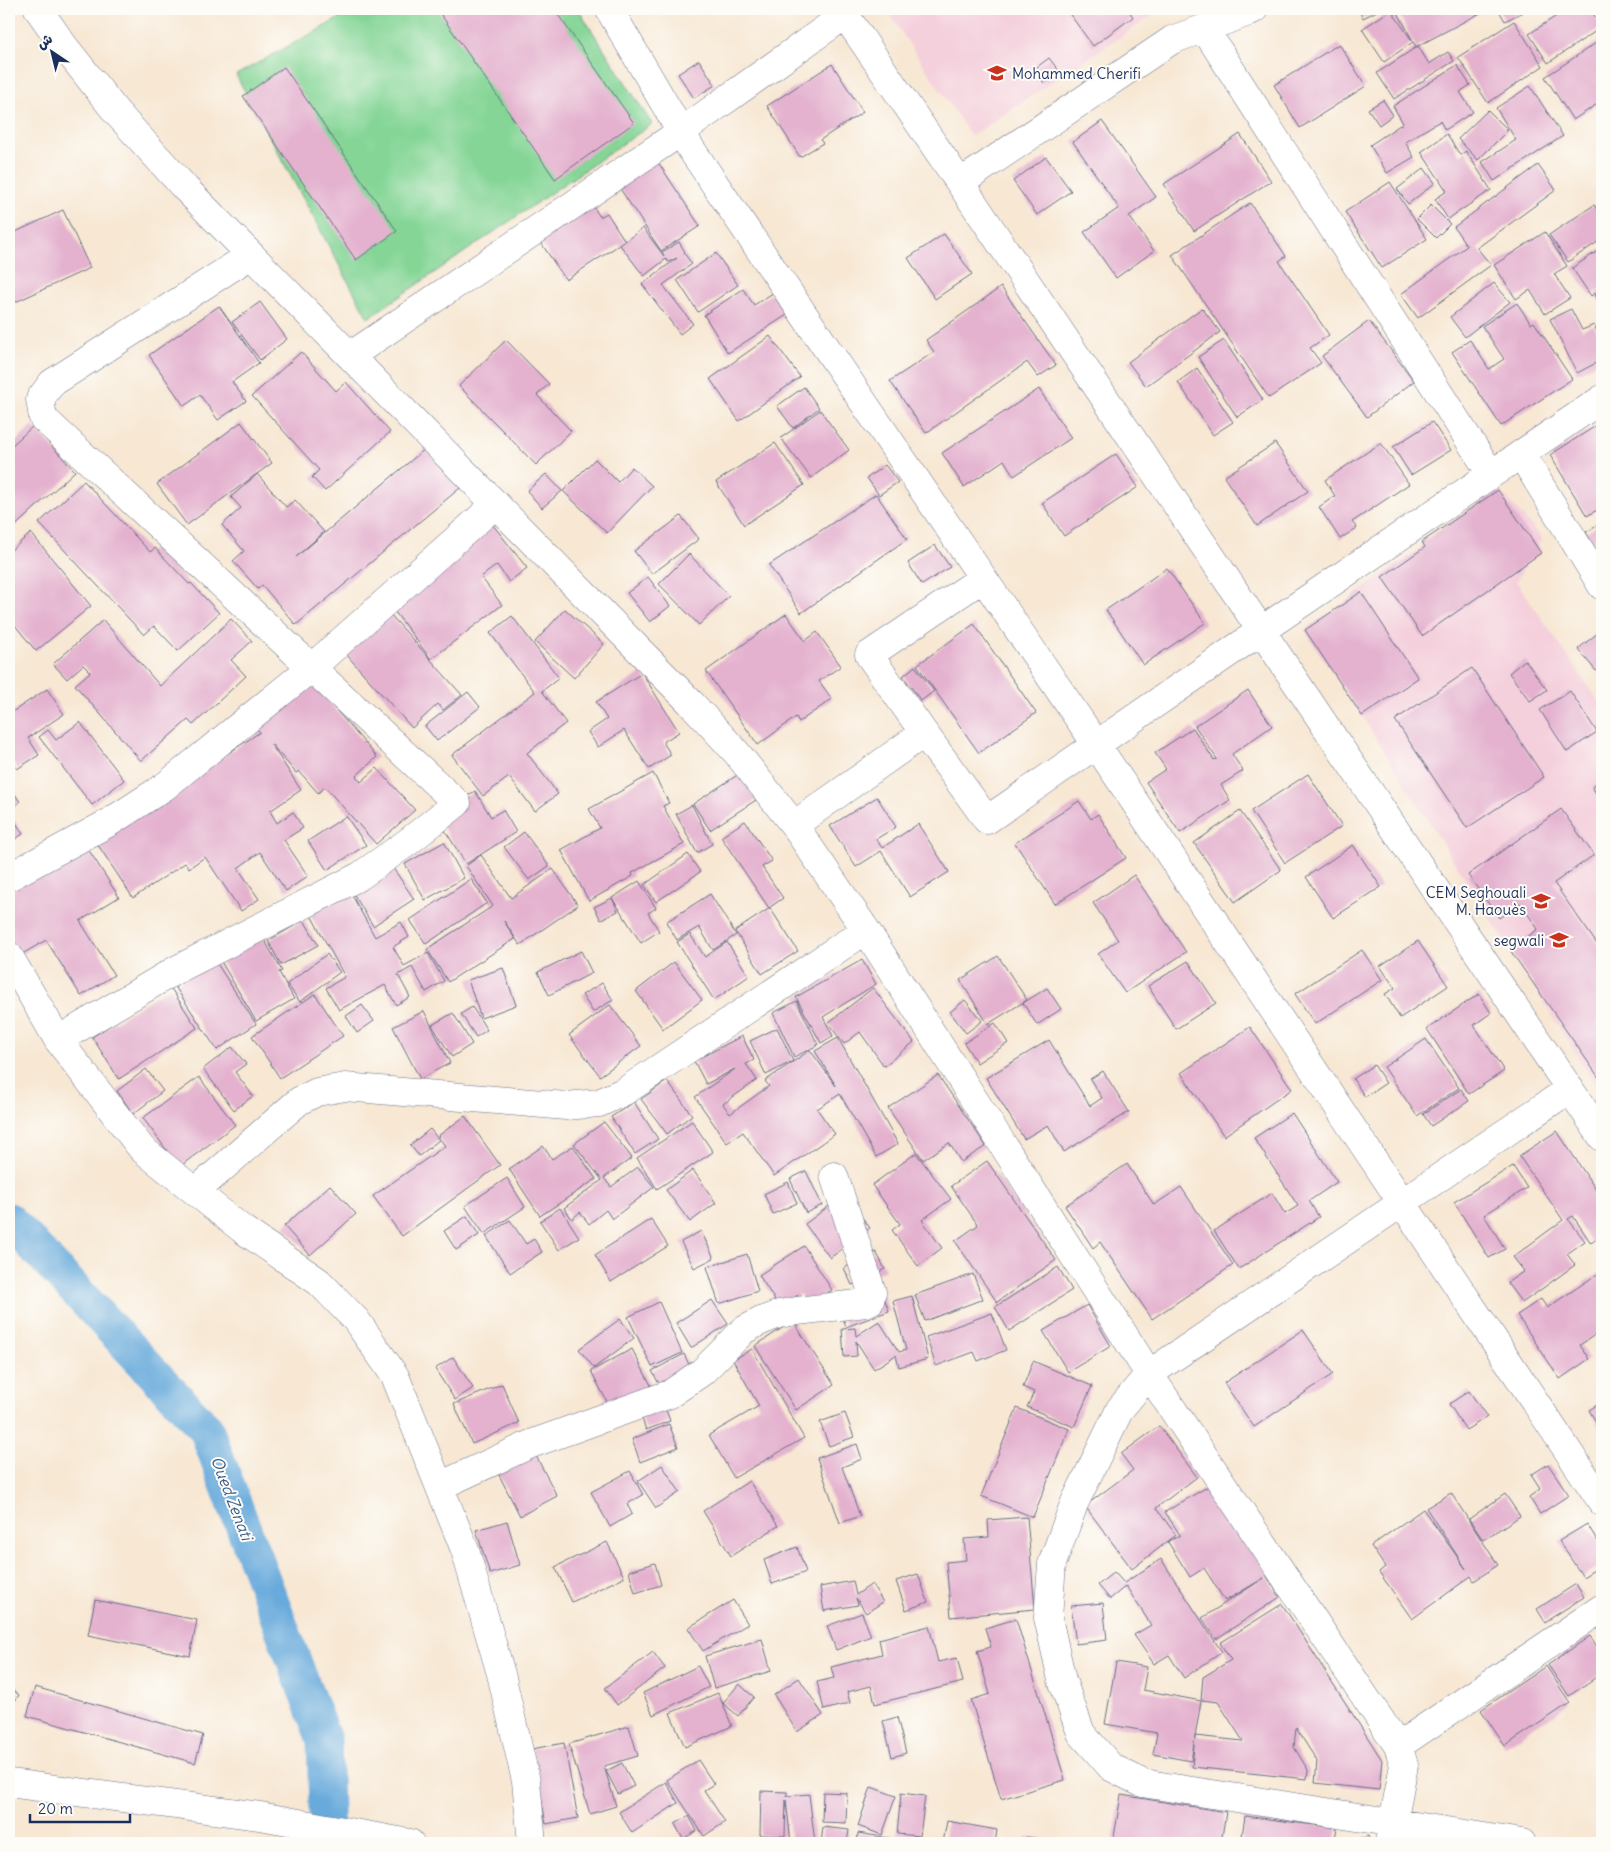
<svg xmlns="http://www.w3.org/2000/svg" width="1611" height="1852" viewBox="0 0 1611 1852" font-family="Delius,'Playpen Sans Arabic',sans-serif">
<rect width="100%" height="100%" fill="#fdfcf7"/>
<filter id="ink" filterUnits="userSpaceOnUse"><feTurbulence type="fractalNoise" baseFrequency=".02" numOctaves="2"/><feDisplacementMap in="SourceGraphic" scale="10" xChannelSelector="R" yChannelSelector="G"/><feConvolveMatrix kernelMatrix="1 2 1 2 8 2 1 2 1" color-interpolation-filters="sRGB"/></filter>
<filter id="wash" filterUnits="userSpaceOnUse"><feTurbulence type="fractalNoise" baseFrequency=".0096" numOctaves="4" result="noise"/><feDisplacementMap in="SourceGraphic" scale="20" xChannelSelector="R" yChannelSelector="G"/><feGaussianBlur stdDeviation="1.12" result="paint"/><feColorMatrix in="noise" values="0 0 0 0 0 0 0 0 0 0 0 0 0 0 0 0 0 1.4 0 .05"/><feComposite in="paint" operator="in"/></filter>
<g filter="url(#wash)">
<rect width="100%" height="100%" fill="#f7e7d3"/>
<path fill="#f4cfdc" d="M886,9H1162L971,136Z
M1500,491L1542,538L1516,581L1602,706V1095L1307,629Z"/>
<path fill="#84d596" stroke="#50827a" d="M356,9H578L652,124L368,318L236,75Z"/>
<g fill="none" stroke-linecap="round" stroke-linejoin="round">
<path stroke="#68aadc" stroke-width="35" d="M9,1220L206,1429L324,1740L327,1843"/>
</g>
<g id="blocks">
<path fill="#e4b2cf" d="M437,9H554L634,123L555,179Z
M1066,9H1128L1133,17L1093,46Z
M1358,9H1381L1363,18Z
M1396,9H1488L1416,47Z
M1498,9H1529L1505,21Z
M1567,9H1590L1602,27L1548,63L1529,34Z
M1391,10L1413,42L1384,62L1362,29Z
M1514,21L1543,66L1488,103L1458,57Z
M1602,39V101L1573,120L1545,77Z
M1339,44L1366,86L1300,128L1274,85Z
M1418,46L1429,64L1448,52L1454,61L1394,99L1377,73Z
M1049,58L1059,71L1044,83L1033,70Z
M699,60L715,85L694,98L678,74Z
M832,64L863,112L820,140L823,143L800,157L767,106Z
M1457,65L1470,85L1460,92L1473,112L1445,130L1440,121L1405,142L1414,157L1387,173L1370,145L1403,123L1393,106Z
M284,67L397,231L356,260L243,96Z
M1530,86L1563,136L1494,181L1482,162L1516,140L1496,108Z
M1383,100L1393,115L1379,125L1368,109Z
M1488,110L1508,130L1478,160L1458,139Z
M1102,121L1156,197L1129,216L1154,251L1116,278L1084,232L1119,208L1073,142Z
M1240,134L1271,181L1194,231L1164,184Z
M1447,134L1460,155L1466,151L1491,190L1448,219L1435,199L1447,191L1421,152Z
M1046,157L1071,191L1037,215L1013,181Z
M656,159L700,226L661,251L617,184Z
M1538,165L1556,190L1477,248L1491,265L1418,318L1401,294L1467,246L1454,227Z
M1424,168L1435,183L1408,204L1397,189Z
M1390,182L1427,239L1382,268L1345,212Z
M585,193L600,217L607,213L625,241L566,280L531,228Z
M1250,203L1286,256L1279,261L1329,335L1310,348L1321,363L1269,398L1172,255Z
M1431,205L1450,224L1436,238L1417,219Z
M1594,205L1602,216V239L1568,262L1549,235Z
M63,210L90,268L9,305V235Z
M643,228L664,256L662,252L679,242L685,252L684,253L692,264L663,285L693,324L680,334L642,284L677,258L668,262L666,259L644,276L620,245Z
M1545,232L1567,266L1554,274L1570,298L1545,314L1530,290L1516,299L1494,265Z
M944,234L972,274L935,299L908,258Z
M1602,248V288L1591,296L1572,268Z
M716,253L738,285L698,312L677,280Z
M1494,283L1510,302L1465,337L1450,317Z
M1001,287L1056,365L1038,377L1027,362L926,433L890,381L934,352L926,340Z
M743,289L754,305L776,291L790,313L728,353L704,315Z
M1602,290V306L1595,295Z
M260,302L287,339L260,360L232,322Z
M1517,303L1531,324L1534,322L1572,379L1501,426L1452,352L1470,340L1489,369L1504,359L1482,326Z
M219,306L259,363L232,382L246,401L218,420L200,395L184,406L149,355Z
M1202,308L1220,332L1146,386L1128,362Z
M1571,309L1582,330L1594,325L1602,342V360L1577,373L1550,319Z
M1369,321L1414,381L1367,417L1322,356Z
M770,336L800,377L739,421L710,379Z
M506,340L549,384L537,395L571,431L536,465L459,386Z
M1224,340L1263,400L1237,417L1198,357Z
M301,352L336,391L346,382L390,432L325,491L312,477L319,470L252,396Z
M1197,368L1233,422L1213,435L1178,382Z
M804,387L819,408L793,428L777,406Z
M1039,389L1071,438L1014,476L1004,460L964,487L942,453Z
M820,410L849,450L811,478L781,438Z
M241,422L272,463L187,525L157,484Z
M1432,422L1451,450L1411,475L1393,447Z
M1602,422V507L1587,516L1550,455Z
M33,426L75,471L11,530L9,528V448Z
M775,443L804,485L744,525L716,482Z
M1275,443L1308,491L1257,526L1224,477Z
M1381,443L1409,484L1352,522L1357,528L1340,539L1319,507L1335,496L1325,480Z
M426,448L460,488L296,625L262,585L258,589L233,561L244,551L222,525L241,508L231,497L257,474L286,507L295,500L324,532L296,557Z
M1116,454L1138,487L1064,536L1042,503Z
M595,459L618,482L632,467L652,486L607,533L563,491Z
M885,465L898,482L879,495L867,478Z
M546,474L562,491L542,508L527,491Z
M84,481L150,552L155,548L189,584L191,583L219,613L178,651L154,626L144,635L39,523Z
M1498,490L1541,553L1422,636L1382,577L1425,547L1422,542Z
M876,494L907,539L801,613L769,565Z
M485,515L527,568L509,582L497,565L481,577L502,605L431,659L388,603Z
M681,516L699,539L652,574L634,551Z
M1602,523V554L1599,556L1586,532Z
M31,533L91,606L36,651L9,618V552Z
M935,545L950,567L922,585L908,563Z
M689,554L729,596L699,625L659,584Z
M1167,568L1205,623L1143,665L1106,610Z
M648,577L670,606L650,622L627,593Z
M1361,592L1418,678L1362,716L1305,630Z
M381,604L462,695L443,710L438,704L412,728L336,643Z
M565,609L604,644L574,678L535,642Z
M786,614L805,641L817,632L841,666L819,681L832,699L799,722L796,717L758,745L706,671Z
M512,616L559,678L542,691L566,723L527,753L558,794L535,811L509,777L483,796L452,755L535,692L490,633Z
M231,619L252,641L231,660L246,676L193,725L188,720L141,761L75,685L90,672L83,665L67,679L53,664L103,620L160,686Z
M974,624L1036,713L979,753L917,665Z
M1599,632L1602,636V666L1596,671L1578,649Z
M1525,660L1547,690L1530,701L1509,673Z
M915,666L934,691L921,701L903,676Z
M1472,668L1544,777L1467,828L1395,720Z
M642,673L679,732L663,742L671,755L649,769L624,730L598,747L588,732L607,719L596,702Z
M309,679L377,757L356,776L361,782L377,768L415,810L376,844L325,787L318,793L299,771L296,773L271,744L301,790L270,811L277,823L293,812L303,828L284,840L308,876L286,891L260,852L238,868L259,899L241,911L205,857L189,868L185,863L133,898L96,842L260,732L255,727Z
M47,689L64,714L28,738L39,755L17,769L9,757V714Z
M1248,690L1272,726L1232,754L1243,771L1221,785L1230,800L1180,833L1146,782L1166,769L1155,753L1193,728L1214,760L1217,759L1195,726Z
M1570,691L1597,732L1567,752L1540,710Z
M468,692L480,707L437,741L425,726Z
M80,722L124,780L92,805L39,737L48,730L56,740Z
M653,773L669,803L663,806L684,844L632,873L633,876L589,901L561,850L600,828L589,809Z
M739,774L756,800L710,830L693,804Z
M1308,774L1342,826L1285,863L1251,811Z
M1602,781V802L1592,787Z
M9,785L20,802L9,810Z
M475,791L491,817L503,810L516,832L466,864L436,816Z
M877,797L896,827L876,839L882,848L918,824L949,872L910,897L881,851L856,867L830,826Z
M1079,801L1091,819L1098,814L1126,858L1055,904L1015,843Z
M692,805L712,844L697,853L676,814Z
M1561,809L1594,855L1554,883L1602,951V1082L1510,950L1538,929L1520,903L1499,918L1468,875Z
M1240,811L1281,870L1235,902L1194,843Z
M9,812L23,834L9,843Z
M346,816L366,845L327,870L308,841Z
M745,821L772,861L762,867L783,898L769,908L721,837Z
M524,832L549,866L529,880L504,847Z
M83,841L119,897L80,921L114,975L81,996L46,940L19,956L9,939V893Z
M444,842L464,878L425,900L405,864Z
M1353,845L1381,887L1333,918L1306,877Z
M688,854L700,872L656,902L644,885Z
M481,855L511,898L553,869L578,905L520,945L504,921L515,939L448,982L427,949L493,906L466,866Z
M393,868L414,899L373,926L353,893Z
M1134,875L1186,952L1125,993L1098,954L1118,940L1093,903Z
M471,879L487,903L426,944L410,920Z
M639,881L656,908L648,913L659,931L641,943L612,898Z
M348,888L375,937L401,922L409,937L393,947L404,966L428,953L444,981L426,992L412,967L398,975L410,997L396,1005L385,985L339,1010L326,988L345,977L308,910Z
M710,894L736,935L713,950L699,927L677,940L666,922Z
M612,898L618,911L601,920L594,907Z
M770,908L798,951L762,974L735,931Z
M304,920L318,945L281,965L268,941Z
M261,934L282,971L279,972L294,999L256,1021L219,958Z
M690,934L705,957L727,942L749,976L714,1000L677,942Z
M1418,941L1448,986L1400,1018L1385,994L1395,988L1380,966Z
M1362,950L1382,980L1315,1024L1295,994Z
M581,951L592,973L549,995L538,972Z
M327,954L340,972L300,1002L287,984Z
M998,956L1027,1000L988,1024L960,980Z
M214,959L256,1024L217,1050L174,985Z
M862,960L876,984L823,1017L833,1036L821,1043L796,997Z
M1188,961L1216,1003L1176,1029L1148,986Z
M674,962L702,1000L663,1029L636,991Z
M503,968L516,1005L481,1018L468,980Z
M602,983L613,1000L593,1012L582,995Z
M170,987L197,1028L119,1079L92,1037Z
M873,988L914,1042L884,1066L860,1032L844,1044L828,1023Z
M1047,988L1061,1009L1037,1025L1023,1003Z
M315,994L343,1036L280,1078L252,1036Z
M1479,994L1491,1013L1474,1025L1504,1071L1469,1094L1427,1029Z
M965,1000L982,1021L966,1033L950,1012Z
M797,1001L818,1045L794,1057L773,1013Z
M362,1005L374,1021L357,1033L346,1016Z
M610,1005L641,1046L600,1076L569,1035Z
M472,1007L487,1030L476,1037L461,1014Z
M424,1011L450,1063L420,1079L393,1027Z
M453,1013L472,1044L452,1057L432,1025Z
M995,1023L1008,1043L977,1063L964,1043Z
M1250,1027L1292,1089L1224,1136L1181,1073Z
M777,1028L793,1061L766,1075L750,1041Z
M742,1036L754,1060L746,1064L757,1080L723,1104L730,1114L769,1086L765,1081L810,1050L836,1086L815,1051L838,1038L898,1144L876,1157L840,1094L817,1109L835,1134L774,1176L743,1132L727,1143L695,1097L735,1069L706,1084L694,1061Z
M1426,1039L1459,1088L1417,1116L1384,1067Z
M1049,1040L1090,1106L1102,1098L1090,1079L1103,1071L1129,1112L1064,1152L1048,1125L1024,1139L986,1078Z
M232,1047L246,1064L235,1072L253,1096L234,1110L203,1069Z
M1374,1065L1386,1083L1365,1097L1353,1079Z
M146,1069L163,1091L133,1114L117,1091Z
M938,1075L986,1146L961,1162L949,1143L923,1160L888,1108Z
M199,1077L235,1125L179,1167L143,1118Z
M667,1081L692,1115L667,1134L641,1099Z
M1461,1089L1469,1101L1431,1126L1423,1114Z
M634,1102L658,1139L635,1154L611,1117Z
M1292,1113L1337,1182L1309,1201L1319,1217L1239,1269L1214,1231L1272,1193L1285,1214L1298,1206L1254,1138Z
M465,1116L500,1165L402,1236L373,1196L445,1146L438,1136Z
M692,1121L713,1152L657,1189L637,1158Z
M604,1122L632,1158L604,1178L611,1187L638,1167L654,1187L612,1219L606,1210L589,1224L580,1212L572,1219L564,1208L602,1180L574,1144Z
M430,1129L439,1140L419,1156L410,1145Z
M1557,1131L1602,1199V1211L1597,1215L1602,1223V1235L1591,1243L1573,1216L1568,1219L1585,1241L1567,1254L1575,1265L1522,1303L1507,1283L1524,1271L1513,1257L1563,1220L1519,1156Z
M543,1146L552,1159L573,1146L596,1179L540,1216L509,1169Z
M916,1153L951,1199L922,1220L942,1248L918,1266L892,1230L900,1224L872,1185Z
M987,1161L1056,1260L997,1302L955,1241L978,1225L951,1186Z
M1127,1164L1154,1205L1181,1187L1233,1265L1152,1319L1100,1242L1093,1248L1065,1206Z
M1513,1166L1527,1188L1484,1215L1505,1249L1489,1258L1454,1202Z
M693,1170L716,1203L690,1222L666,1190Z
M806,1171L822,1205L806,1213L790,1179Z
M507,1178L525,1207L484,1234L465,1206Z
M788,1182L797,1203L773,1214L764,1194Z
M330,1185L356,1214L310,1255L284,1226Z
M845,1194L870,1228L830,1258L805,1224Z
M560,1208L579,1237L559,1250L540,1221Z
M467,1216L479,1235L456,1250L444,1231Z
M651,1219L668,1246L611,1282L595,1255Z
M510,1220L526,1244L534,1239L542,1252L510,1273L486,1236Z
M701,1231L714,1258L694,1268L681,1242Z
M804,1246L832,1290L807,1306L800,1294L779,1307L759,1275Z
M876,1252L885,1269L852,1285L844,1268Z
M747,1254L758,1291L719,1304L707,1267Z
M1058,1267L1072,1290L1009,1331L995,1307Z
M1602,1271V1330L1580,1345L1589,1359L1560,1379L1517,1315L1541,1299L1547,1308Z
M973,1274L983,1299L925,1321L915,1295Z
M881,1289L889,1311L846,1327L839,1305Z
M912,1296L928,1359L899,1367L896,1355L874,1369L856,1341L857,1356L844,1357L842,1329L855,1328L856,1336L879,1321L899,1352L906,1350L893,1301Z
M712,1300L728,1324L691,1348L676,1323Z
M659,1302L682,1353L652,1367L628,1317Z
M1087,1305L1111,1346L1068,1372L1043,1331Z
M992,1313L1006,1350L978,1361L974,1352L936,1366L926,1337Z
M620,1319L634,1338L594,1368L579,1349Z
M793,1321L834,1385L796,1410L755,1346Z
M1303,1330L1333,1374L1254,1427L1224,1383Z
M632,1349L654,1391L613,1413L591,1371Z
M752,1349L804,1438L734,1478L709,1435L759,1406L733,1360Z
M684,1354L694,1375L663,1391L652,1371Z
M453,1357L473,1388L455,1400L435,1369Z
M1033,1361L1092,1386L1074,1427L1027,1407L1034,1392L1023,1387Z
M502,1384L519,1423L472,1444L454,1404Z
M1469,1391L1487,1417L1466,1430L1449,1404Z
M1602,1402V1432L1589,1410Z
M664,1404L670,1421L646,1430L640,1413Z
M1017,1408L1069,1429L1033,1517L981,1496Z
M845,1413L854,1437L829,1446L820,1422Z
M669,1424L678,1447L640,1462L632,1439Z
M1159,1426L1197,1477L1156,1508L1176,1535L1132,1569L1085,1506L1133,1470L1121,1454Z
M857,1444L862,1459L842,1467L860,1516L840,1523L817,1458Z
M535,1454L557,1496L520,1516L498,1473Z
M1548,1464L1569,1495L1540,1514L1529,1497L1540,1489L1531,1475Z
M662,1465L680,1492L656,1508L638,1481Z
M630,1471L643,1495L627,1504L632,1514L610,1527L591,1492Z
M749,1481L778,1526L731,1556L703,1511Z
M1212,1484L1269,1574L1266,1575L1280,1597L1216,1639L1202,1618L1264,1578L1225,1601L1204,1568L1190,1577L1168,1542L1180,1535L1165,1512Z
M1451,1493L1498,1565L1474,1581L1471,1576L1412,1619L1379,1572L1385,1567L1371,1546L1423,1509L1466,1569L1426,1508Z
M1505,1494L1520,1516L1483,1540L1469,1519Z
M1027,1517L1035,1609L951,1617L946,1562L966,1560L964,1539L989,1537L988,1520Z
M507,1521L520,1565L490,1574L476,1530Z
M1587,1524L1602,1548V1565L1583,1577L1559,1541Z
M607,1542L624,1577L572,1602L555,1567Z
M797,1547L806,1572L772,1584L764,1560Z
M1161,1559L1222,1652L1184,1678L1169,1655L1154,1664L1134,1635L1151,1625L1126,1586L1110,1599L1098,1585L1114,1572L1124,1583Z
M655,1563L661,1585L635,1593L629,1571Z
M918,1574L928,1602L906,1610L896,1581Z
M853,1581L856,1595L872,1584L883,1602L866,1613L856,1598L858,1605L824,1611L820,1587Z
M1576,1584L1584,1597L1545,1622L1537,1609Z
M95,1600L197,1620L190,1656L88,1635Z
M733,1600L748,1624L703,1651L688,1628Z
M1103,1603L1107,1640L1076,1644L1071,1606Z
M1282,1604L1382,1760L1379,1790L1315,1783L1317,1761L1296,1728L1294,1747L1308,1770L1307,1779L1192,1767L1195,1736L1243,1741L1218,1702L1201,1700L1203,1677L1231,1660L1220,1643Z
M862,1613L871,1636L836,1650L827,1626Z
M1016,1619L1065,1780L1001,1799L971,1700L990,1694L977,1651L991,1647L985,1628Z
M929,1626L938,1662L957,1658L963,1682L875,1704L871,1686L847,1692L850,1703L824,1710L817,1682L834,1678L831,1667L882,1654L879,1639Z
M1590,1636L1602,1654V1673L1569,1696L1548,1665Z
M762,1639L771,1671L714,1688L705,1656Z
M653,1652L665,1668L617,1705L605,1688Z
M1116,1662L1147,1667L1143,1690L1201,1701L1191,1761L1153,1754L1157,1733L1105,1724Z
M698,1666L709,1687L653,1715L643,1693Z
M1546,1666L1570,1703L1505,1746L1481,1710Z
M799,1678L823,1715L797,1732L774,1695Z
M739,1684L754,1697L738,1716L723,1703Z
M9,1687L19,1695L9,1709Z
M35,1687L203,1735L195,1763L27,1716Z
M718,1693L732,1726L685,1747L670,1713Z
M897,1717L906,1753L892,1757L883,1721Z
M629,1726L638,1756L604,1766L616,1806L590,1814L569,1744Z
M564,1743L578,1818L546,1824L532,1749Z
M698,1760L714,1784L704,1790L725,1822L704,1836L667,1780Z
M622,1763L634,1786L618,1794L606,1771Z
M666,1782L678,1803L632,1833L619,1812Z
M871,1787L896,1796L882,1835L858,1826Z
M761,1791L787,1792V1796L809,1794L815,1843H791L786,1800L785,1836L760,1835Z
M823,1792L847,1793L846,1823L822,1822Z
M901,1793L925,1796L920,1836L897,1834Z
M1121,1795L1226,1812L1221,1843H1113Z
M689,1816L697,1831L683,1839L675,1824Z
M1245,1816L1337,1828L1334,1843H1241Z
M947,1821L997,1830L995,1843H943Z
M823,1827L849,1830L847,1843H821Z
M858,1833L914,1842V1843H857Z
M1368,1836L1371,1843H1353L1352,1842Z
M1026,1837L1058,1842V1843H1025Z
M1411,1837L1443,1843H1410Z"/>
</g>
</g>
<g filter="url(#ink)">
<use href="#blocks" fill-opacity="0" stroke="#686f87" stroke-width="1"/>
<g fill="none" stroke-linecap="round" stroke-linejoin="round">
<g stroke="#686f87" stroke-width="29">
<path id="minor" d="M38,9L64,46L117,113L186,189L690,702L736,752L794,825L866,930L1149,1374L1398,1746L1404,1765L1389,1843
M609,9L691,149L1096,744L1602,1502
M841,9L960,183L1602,1137
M1204,28L1491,474
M960,183L1172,40L1246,13L1254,9
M350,356L682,131L845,15
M1521,454L1602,586
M924,733L869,655L983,578
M794,825L924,733L987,820L1262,630L1602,399
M9,877L110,822L164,787L311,668L496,504
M9,956L58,1040L142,1149L242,1229L319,1282L356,1320L395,1376L465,1550L501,1674L526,1781L532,1843
M58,1040L174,971L360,876L408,842L457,803L43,418L40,399L52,383L251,255
M196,1191L299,1101L317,1092L345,1087L566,1106L599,1103L625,1091L866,930
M440,1486L531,1444L670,1394L702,1372L744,1330L761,1321L779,1314L797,1311L866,1303L870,1301L872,1292L834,1176
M1398,1746L1602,1608
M9,1783L260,1816L410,1843
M1522,1843L1142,1783L1111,1767L1081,1733L1062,1680L1048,1618L1052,1564L1074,1504L1120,1409L1149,1374L1570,1089"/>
</g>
<use href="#minor" stroke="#fff" stroke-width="28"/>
</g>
</g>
<defs>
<g id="school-bare" transform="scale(1.5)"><path d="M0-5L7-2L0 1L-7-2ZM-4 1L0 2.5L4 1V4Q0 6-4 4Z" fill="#c8321e" stroke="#fdfcf7" stroke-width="2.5" paint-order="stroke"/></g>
</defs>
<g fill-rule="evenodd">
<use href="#school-bare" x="997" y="73"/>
<use href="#school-bare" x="1541" y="901"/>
<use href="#school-bare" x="1559" y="940"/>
</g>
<g text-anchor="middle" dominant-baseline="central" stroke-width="4" stroke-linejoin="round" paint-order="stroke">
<g font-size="15" fill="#1b2f5e" stroke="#fdfcf7" text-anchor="end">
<text x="1012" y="73" text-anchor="start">Mohammed Cherifi</text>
<text x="1526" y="892">CEM Seghouali<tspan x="1526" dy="17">M. Haouès</tspan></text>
<text x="1544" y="940">segwali</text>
</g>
<g font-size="16" font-style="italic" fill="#365a8a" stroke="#fdfcf7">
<text transform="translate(232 1498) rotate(69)">Oued Zenati</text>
</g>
</g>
<rect width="1611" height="1852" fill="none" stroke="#fdfcf7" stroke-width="30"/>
<g transform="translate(52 52) rotate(325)" stroke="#fdfcf7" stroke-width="4" paint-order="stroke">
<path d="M0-4L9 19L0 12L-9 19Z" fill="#1b2f5e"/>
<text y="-8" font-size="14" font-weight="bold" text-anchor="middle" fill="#1b2f5e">ش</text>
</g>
<path d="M30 1814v8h100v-8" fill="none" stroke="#1b2f5e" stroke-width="2.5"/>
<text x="38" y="1814" font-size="15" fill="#1b2f5e" stroke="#fdfcf7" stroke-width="4" paint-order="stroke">20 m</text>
</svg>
